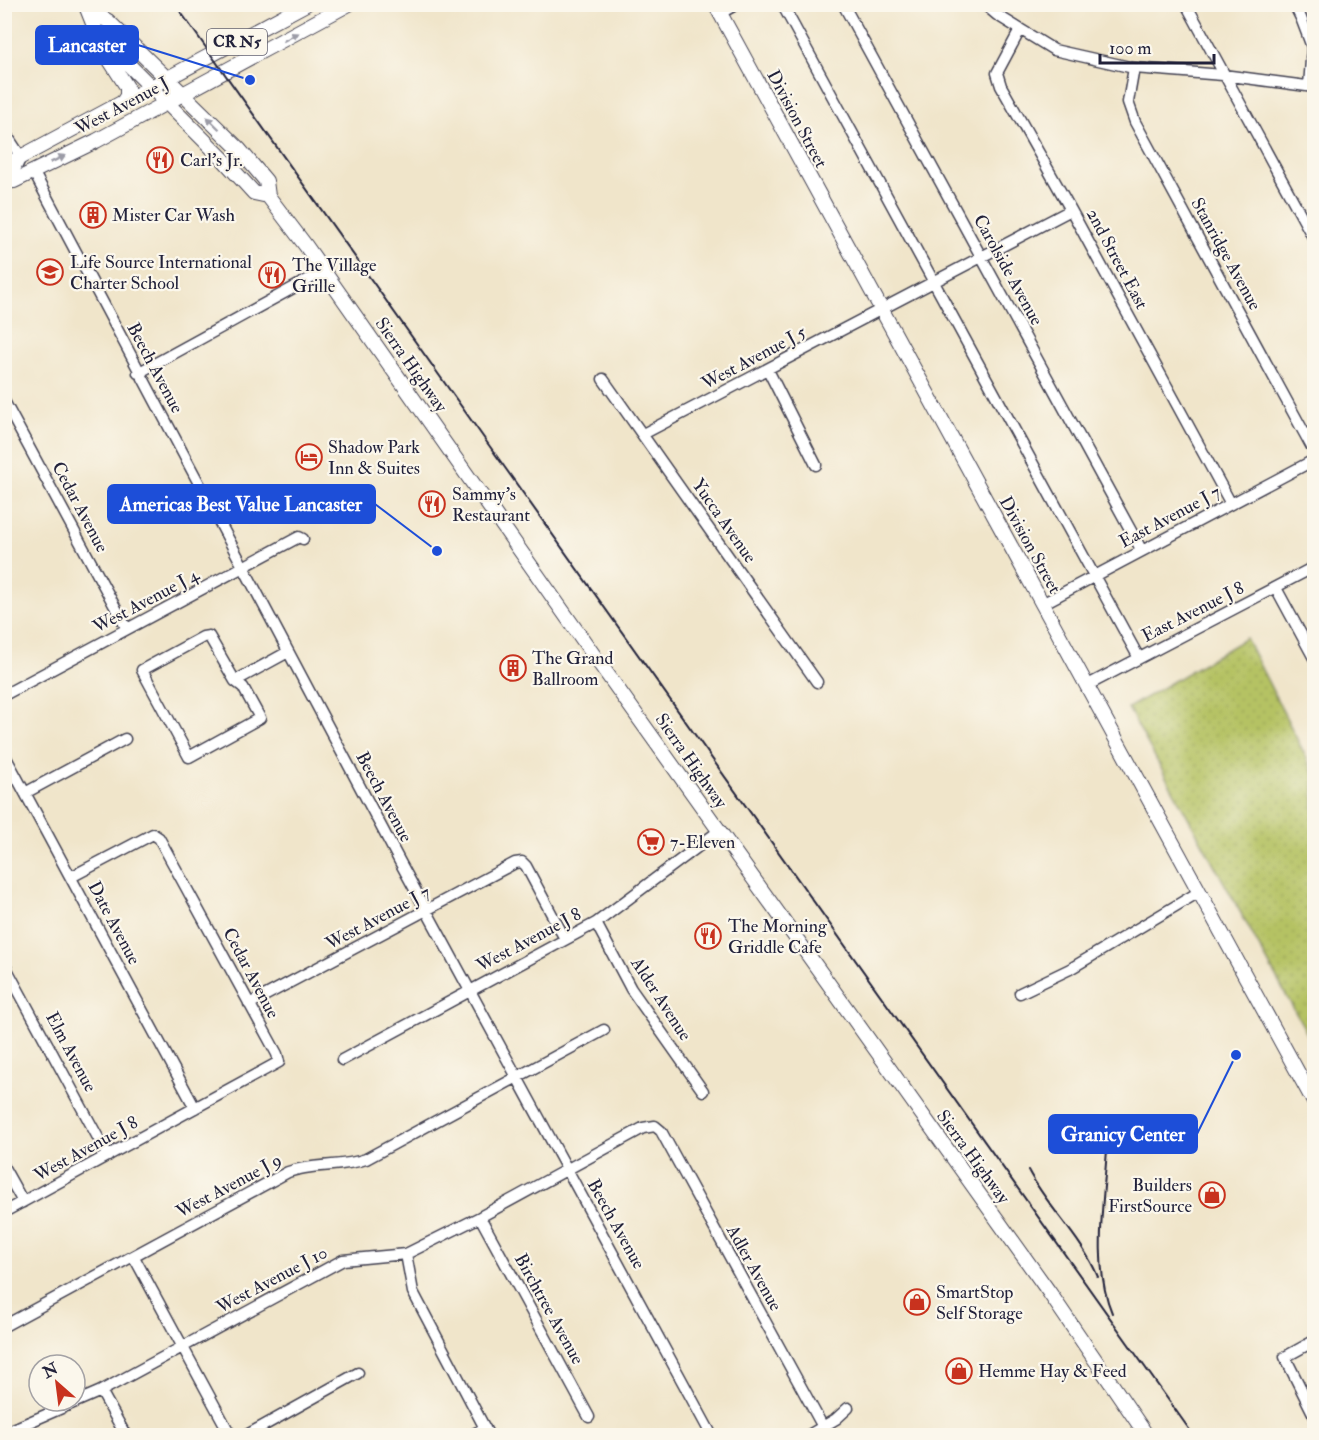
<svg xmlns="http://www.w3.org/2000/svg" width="1319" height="1440" viewBox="0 0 1319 1440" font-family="'IM FELL Double Pica',serif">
<defs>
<pattern id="grass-dots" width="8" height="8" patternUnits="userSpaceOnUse" patternTransform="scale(1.5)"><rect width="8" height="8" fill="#b5c264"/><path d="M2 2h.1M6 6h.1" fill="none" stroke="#9ba658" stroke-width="1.8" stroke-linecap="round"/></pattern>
</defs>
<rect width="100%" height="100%" fill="#fbf7ec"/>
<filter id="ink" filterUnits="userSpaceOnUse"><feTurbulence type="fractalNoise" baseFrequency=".0167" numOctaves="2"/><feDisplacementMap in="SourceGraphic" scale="12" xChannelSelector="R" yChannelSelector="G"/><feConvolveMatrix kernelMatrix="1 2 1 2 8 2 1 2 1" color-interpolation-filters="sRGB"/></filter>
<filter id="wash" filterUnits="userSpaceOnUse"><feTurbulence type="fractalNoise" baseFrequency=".008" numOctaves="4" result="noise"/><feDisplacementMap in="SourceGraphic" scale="24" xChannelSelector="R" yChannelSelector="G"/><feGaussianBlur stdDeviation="1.35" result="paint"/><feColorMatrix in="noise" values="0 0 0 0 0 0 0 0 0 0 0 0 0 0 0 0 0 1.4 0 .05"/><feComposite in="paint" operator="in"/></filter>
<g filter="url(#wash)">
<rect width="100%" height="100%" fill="#f0e5ca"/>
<path fill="url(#grass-dots)" stroke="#6c7250" stroke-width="1.5" d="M1246,638L1314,773V1046L1128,708Z"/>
</g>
<g filter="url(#ink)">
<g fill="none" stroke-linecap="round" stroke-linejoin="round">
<g stroke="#413f50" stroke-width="13">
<path id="minor" d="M782,4L1139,658
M843,4L1142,551
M984,4L997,15L1054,50L1134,68L1223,75L1314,87
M1186,4L1314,239
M1294,4L1301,18L1312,47L1309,86
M719,14L737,4
M1020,30L997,73L1001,86L1071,210L1231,504
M1134,68L1128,102L1135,122L1314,451
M4,131L21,157L16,168L4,175
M33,171L400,862L712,1436
M768,370L816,465
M138,373L324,271
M603,379L817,682
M4,401L127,629
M643,434L1071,210
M1276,588L1314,658
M1042,604L1314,460
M209,636L235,681L243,687L260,718L189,757L142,670L203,637Z
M235,681L288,652
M1086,686L1314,567
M4,695L299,537L303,539
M4,754L195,1108
M25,793L125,739
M596,923L631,989L703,1091
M4,964L108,1156
M1020,993L1070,969L1199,892
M249,1004L515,863L522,862L526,866L565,939
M342,1060L596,923L719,831
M4,1168L23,1202
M4,1212L279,1062L277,1054L159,838L153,834L71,877
M480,1217L589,1417
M406,1254L413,1292L489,1436
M134,1257L231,1436
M4,1326L288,1172C313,1163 341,1168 366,1159L604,1030
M1314,1341L1285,1357L1314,1415
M101,1391L126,1436
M4,1433L101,1391L343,1260L406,1254L480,1217L643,1128L655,1126L661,1131L823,1427
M245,1436L358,1373
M470,1436L485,1428
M807,1436L836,1419L848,1408"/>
</g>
<g stroke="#413f50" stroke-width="16">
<path id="major" d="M715,4L1314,1102
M86,6L96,31L104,40L223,159L254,193L268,196
M87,9L108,21L239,149L266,181L268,196L306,246L595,657L1049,1292L1147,1436
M100,45L127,87V96L123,102
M4,166L306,4
M4,182L14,181L96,141L349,4"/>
</g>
<use href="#minor" stroke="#fff" stroke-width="10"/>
<use href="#major" stroke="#fff" stroke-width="14"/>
<path stroke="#22223b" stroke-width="2" d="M175,4L1194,1436
M1107,1149C1104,1200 1092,1266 1112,1313
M1028,1170C1048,1208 1082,1238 1098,1277"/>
</g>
<defs><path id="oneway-solid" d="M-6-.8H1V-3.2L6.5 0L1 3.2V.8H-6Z" transform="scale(1.5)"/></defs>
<g fill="#9c9ca7">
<use href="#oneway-solid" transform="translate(291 37) rotate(-28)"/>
<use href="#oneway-solid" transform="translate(213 123) rotate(-136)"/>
<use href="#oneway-solid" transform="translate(58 159) rotate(-25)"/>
</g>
</g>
<defs>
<g id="restaurant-ring" transform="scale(1.35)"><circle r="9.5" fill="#fbf7ec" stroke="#c8321e" stroke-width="1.5"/><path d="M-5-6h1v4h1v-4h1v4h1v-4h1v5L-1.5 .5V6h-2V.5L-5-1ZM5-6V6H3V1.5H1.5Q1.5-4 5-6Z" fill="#c8321e"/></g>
<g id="building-ring" transform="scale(1.35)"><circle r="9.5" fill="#fbf7ec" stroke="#c8321e" stroke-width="1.5"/><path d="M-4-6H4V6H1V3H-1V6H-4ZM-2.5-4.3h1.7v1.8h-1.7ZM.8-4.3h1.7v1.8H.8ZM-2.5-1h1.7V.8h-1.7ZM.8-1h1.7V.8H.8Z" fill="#c8321e"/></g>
<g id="school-ring" transform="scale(1.35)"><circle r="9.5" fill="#fbf7ec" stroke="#c8321e" stroke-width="1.5"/><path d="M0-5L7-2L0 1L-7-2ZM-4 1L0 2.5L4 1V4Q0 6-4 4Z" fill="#c8321e"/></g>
<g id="hotel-ring" transform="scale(1.35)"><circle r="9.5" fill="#fbf7ec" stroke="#c8321e" stroke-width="1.5"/><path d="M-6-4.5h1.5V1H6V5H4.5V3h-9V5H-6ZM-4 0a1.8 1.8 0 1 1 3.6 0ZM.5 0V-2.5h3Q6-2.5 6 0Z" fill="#c8321e"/></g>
<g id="supermarket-ring" transform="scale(1.35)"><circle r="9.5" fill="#fbf7ec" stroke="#c8321e" stroke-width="1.5"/><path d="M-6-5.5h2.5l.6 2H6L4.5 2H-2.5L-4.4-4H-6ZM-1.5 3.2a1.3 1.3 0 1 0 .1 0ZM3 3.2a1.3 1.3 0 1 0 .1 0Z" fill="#c8321e"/></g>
<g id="shop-ring" transform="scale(1.35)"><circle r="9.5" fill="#fbf7ec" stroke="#c8321e" stroke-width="1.5"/><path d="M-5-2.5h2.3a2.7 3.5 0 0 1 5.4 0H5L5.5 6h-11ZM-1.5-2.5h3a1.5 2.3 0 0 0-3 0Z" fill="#c8321e"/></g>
</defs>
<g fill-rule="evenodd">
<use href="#restaurant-ring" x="160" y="160"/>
<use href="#building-ring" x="93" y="215"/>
<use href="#school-ring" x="50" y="272"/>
<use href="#restaurant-ring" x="272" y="275"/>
<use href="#hotel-ring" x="309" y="457"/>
<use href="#restaurant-ring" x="432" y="504"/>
<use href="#building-ring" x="513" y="668"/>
<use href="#supermarket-ring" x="651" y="842"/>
<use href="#restaurant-ring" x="708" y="936"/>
<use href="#shop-ring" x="1212" y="1195"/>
<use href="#shop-ring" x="917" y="1302"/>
<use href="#shop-ring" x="959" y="1371"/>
</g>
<g text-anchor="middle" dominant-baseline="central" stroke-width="4.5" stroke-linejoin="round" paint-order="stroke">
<rect fill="#fbf7ec" stroke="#636270" stroke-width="1.5" x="207" y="29" width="60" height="26" rx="4.5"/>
<g font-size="16" font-weight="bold" fill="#22223b">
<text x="237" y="42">CR N5</text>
</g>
<g font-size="18" fill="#22223b" stroke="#fbf7ec">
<text transform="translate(122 106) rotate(-28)">West Avenue J</text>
<text transform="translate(797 119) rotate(62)">Division Street</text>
<text transform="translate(1226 254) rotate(61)">Stanridge Avenue</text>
<text transform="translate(1117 259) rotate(62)">2nd Street East</text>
<text transform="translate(1008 270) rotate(61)">Carolside Avenue</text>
<text transform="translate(754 358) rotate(-28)">West Avenue J 5</text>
<text transform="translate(411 365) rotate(55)">Sierra Highway</text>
<text transform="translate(155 368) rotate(62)">Beech Avenue</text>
<text transform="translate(80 507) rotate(62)">Cedar Avenue</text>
<text transform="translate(1170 517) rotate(-28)">East Avenue J 7</text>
<text transform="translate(724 521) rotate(55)">Yucca Avenue</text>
<text transform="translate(1030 545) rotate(61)">Division Street</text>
<text transform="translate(146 601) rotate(-28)">West Avenue J 4</text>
<text transform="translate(1193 612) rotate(-27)">East Avenue J 8</text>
<text transform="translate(691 761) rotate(55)">Sierra Highway</text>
<text transform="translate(384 797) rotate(62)">Beech Avenue</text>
<text transform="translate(378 918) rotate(-28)">West Avenue J 7</text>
<text transform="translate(114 923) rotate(62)">Date Avenue</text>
<text transform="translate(529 940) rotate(-28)">West Avenue J 8</text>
<text transform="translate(251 973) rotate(62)">Cedar Avenue</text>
<text transform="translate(661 999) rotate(57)">Alder Avenue</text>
<text transform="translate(71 1052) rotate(62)">Elm Avenue</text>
<text transform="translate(86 1149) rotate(-29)">West Avenue J 8</text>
<text transform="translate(973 1157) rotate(54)">Sierra Highway</text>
<text transform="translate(229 1186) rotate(-28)">West Avenue J 9</text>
<text transform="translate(616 1224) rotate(61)">Beech Avenue</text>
<text transform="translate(754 1268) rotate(61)">Adler Avenue</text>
<text transform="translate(272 1280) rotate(-28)">West Avenue J 10</text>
<text transform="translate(549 1309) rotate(61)">Birchtree Avenue</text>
</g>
<g font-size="18" fill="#22223b" stroke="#fbf7ec" text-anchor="start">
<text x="180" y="160">Carl's Jr.</text>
<text x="112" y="215">Mister Car Wash</text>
<text x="70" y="262">Life Source International<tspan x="70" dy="21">Charter School</tspan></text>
<text x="292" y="265">The Village<tspan x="292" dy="21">Grille</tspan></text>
<text x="328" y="447">Shadow Park<tspan x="328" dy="21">Inn &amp; Suites</tspan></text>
<text x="452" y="494">Sammy's<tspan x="452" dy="21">Restaurant</tspan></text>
<text x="532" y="658">The Grand<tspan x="532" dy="21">Ballroom</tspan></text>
<text x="670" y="842">7-Eleven</text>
<text x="728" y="926">The Morning<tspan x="728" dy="21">Griddle Cafe</tspan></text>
<text x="1192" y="1185" text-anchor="end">Builders<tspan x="1192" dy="21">FirstSource</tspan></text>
<text x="936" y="1292">SmartStop<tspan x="936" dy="21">Self Storage</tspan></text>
<text x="978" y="1371">Hemme Hay &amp; Feed</text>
</g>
</g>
<path fill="none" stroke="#1d4ed8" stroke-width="2" d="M250 80L138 45M437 551L375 504M1236 1055L1197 1134"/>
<g fill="#1d4ed8" stroke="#fbf7ec" stroke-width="2">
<circle cx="250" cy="80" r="6"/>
<circle cx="437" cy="551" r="6"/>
<circle cx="1236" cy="1055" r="6"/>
</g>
<g fill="#1d4ed8" stroke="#1d4ed8" stroke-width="2">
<rect x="36" y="26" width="102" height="38" rx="6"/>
<rect x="108" y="485" width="267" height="38" rx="6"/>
<rect x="1049" y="1115" width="148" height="38" rx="6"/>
</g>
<g font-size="20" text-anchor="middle" font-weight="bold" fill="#fff">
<text x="87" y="52">Lancaster</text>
<text x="241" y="511">Americas Best Value Lancaster</text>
<text x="1123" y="1141">Granicy Center</text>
</g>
<rect width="1319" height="1440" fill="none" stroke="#fbf7ec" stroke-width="24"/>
<g transform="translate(57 1383) rotate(332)"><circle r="28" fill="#fbf7ec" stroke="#a4a2a5" stroke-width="1.5"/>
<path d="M0-4.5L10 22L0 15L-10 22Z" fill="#c8321e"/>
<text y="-9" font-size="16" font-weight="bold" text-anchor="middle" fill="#22223b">N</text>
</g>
<path d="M1100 54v9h114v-9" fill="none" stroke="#22223b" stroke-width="3"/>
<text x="1109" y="54" font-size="18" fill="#22223b" stroke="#fbf7ec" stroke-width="4.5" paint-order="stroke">100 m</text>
</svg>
